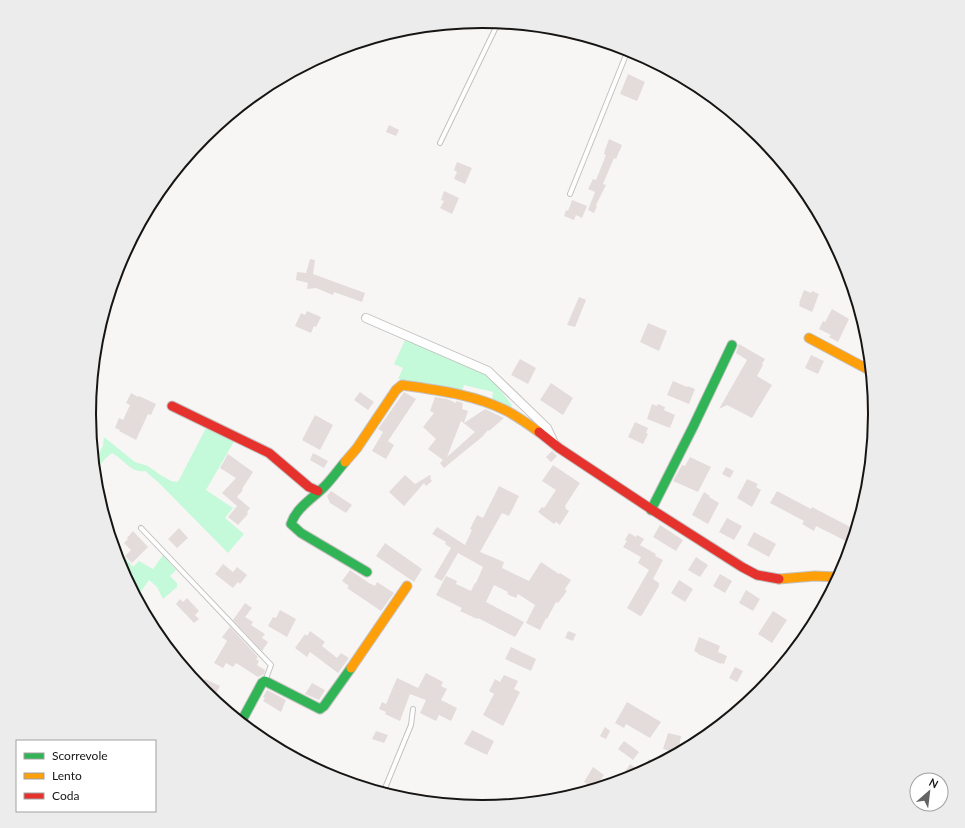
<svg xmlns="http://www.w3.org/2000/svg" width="965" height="828" viewBox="0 0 965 828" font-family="Lato,sans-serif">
<rect width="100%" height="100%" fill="#f8f6f5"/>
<path fill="#c4f9d9" d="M406,338L466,365L488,376L494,382L512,405L510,408L492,399L493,392L464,385L462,391L398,379L403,368L394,364Z
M207,426L236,438L206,490L233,508L225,518L244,534L228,553L158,482L145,471C130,473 124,459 112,453L107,457L95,470L94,461L103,446L104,437L135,462L148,466L159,474L171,481L177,482L179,480Z
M116,553L120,556L125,558L133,567L139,561L153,569L163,555L176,570L170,576L177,583V587L163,599L157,587L149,580L137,597L119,564Z"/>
<path fill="#e3dcda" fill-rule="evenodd" d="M628,74L645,82L637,101L620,94Z
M389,125L399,130L396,136L386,132Z
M609,139L622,145L616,159L614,158L603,184L606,185L596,205L597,206L594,213L588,210L595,192L588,189L593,179L596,180L606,155L604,154L605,150Z
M457,162L472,168L465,184L454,179L457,172L454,170Z
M444,191L459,198L452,214L440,208L444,201L441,200Z
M572,200L587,206L582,218L576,215L574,220L564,216L566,210L568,211Z
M310,259L315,260L313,274L365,293L362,302L334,292L333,295L316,288L307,289L308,283L296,280L297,272L306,273Z
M804,290L811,293L812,291L819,294L812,312L799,306L800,303H799Z
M579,297L586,300L575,327L567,325Z
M832,309L849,319L838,342L829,337L831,335L819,329L823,321L825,322Z
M307,311L321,317L316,327L314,326L311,333L295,326L301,313L305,315Z
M863,320L867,336L858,331Z
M648,323L667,331L659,351L640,342Z
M739,344L765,359L762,364L763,365L757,376L772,385L752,418L727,405L719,409L747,360L736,353Z
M811,355L824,361L818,374L805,368Z
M520,359L536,368L528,384L511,375Z
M673,381L687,387L688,386L695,389L689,404L667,395Z
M551,383L573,398L563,415L540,400Z
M360,392L374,402L368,410L354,400Z
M404,392L416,399L388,441L394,445L386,459L372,451L383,432L378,429Z
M131,393L138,397L139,396L156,404L151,415L148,414L136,440L119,431L120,430L115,428L119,418L123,420L130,405L126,403Z
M435,397L447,399L456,403V401L463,403L462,409L468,411L464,423L485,409L504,418L489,431L488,430L482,437L444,468L440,463L443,460L428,449L436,439L423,427L434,413L430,411ZM461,421L475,432L447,457Z
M652,404L657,406L658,404L665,407L664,410L675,415L670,428L647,419Z
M315,415L333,425L320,450L302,440Z
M635,422L648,428L646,433L648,434L643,444L628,437Z
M552,451L557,456L551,462L546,457Z
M313,453L328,461L324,468L310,460Z
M228,454L253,472L242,489L243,490L237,497L250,508L247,512L248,514L238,525L228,517L237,506L222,493L236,478L220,468Z
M690,457L711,467L698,492L673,481L682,465L685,466Z
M553,465L580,483L565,506L566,507L565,508L569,511L560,525L556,522L554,524L538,512L542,507L544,508L556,490L542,481Z
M726,467L734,471L730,478L722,474Z
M405,475L415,484L430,475L431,476L430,478L432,481L426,486L424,483L404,506L389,492Z
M747,479L758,484L756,487L761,490L752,507L737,498Z
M499,486L519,496L509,516L502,513L480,552L504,562L502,568L529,581L541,562L559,574L560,573L571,580L565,589L567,591L558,603L556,602L547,619L546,618L540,630L526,623L535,605L518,594L516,598L507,594L508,592L494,585L486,602L524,622L515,637L478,618L477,619L460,611L462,608L436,595L446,576L457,581L456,584L471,591L475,583H476L483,567L458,553L442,581L434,577L451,548L445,544L446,542L432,534L437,527L465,545L472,530L470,529L477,515L483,518Z
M331,491L352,505L346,513L330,503L327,496Z
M777,491L811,509L812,507L856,530L852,544L816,526L814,531L802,524L804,521L770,503Z
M704,492L710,496L709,497L719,503L708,524L692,515Z
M727,518L742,526L734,540L719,532Z
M660,525L683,540L676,551L653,537Z
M179,528L188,538L177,548L168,539Z
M133,531L148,547L132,563L125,556L131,550L124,543L128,539L127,538Z
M754,532L776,544L769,557L747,545Z
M629,533L636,537L637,535L644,539L640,545L656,554L655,556L663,560L653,579L659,583V586L642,615L640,616L627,608L649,570L638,563L641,557L623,547L627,541L625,540Z
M385,543L422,569L414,582L376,556Z
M696,557L708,565L700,577L688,570Z
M223,564L233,572L237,567L247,575L240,584L238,582L233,588L215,574Z
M350,570L369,583L375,586L377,582L394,593L381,611L347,588L349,586L342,581Z
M720,574L732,581L725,593L713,586Z
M679,580L693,589L685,602L671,593Z
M746,590L760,599L753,611L739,603Z
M187,598L199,611L195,615L199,619L194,623L176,604L180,599L183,602Z
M245,603L252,608L245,617L253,622L251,625L265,634L262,638L268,642L262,651L233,620Z
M280,610L296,619L287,637L268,626L273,617L276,618Z
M773,611L787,620L772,643L758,634Z
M230,627L258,657L256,659L259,661L257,665L265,670L264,674L258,677L236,663L233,667L226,663L223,668L214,663L227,641L222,637Z
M310,631L325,642L322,646L337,658L341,653L349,658L338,673L310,652L307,657L295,648L305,634L307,636Z
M568,631L576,634L573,641L565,638Z
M699,637L720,646L718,652L727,656L724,664L721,663V664L698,654V653L694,651Z
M511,647L536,659L531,671L505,659Z
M735,667L743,671L737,682L729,678Z
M426,673L443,682L441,686L447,689L441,700L457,708L451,721L439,715L436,721L420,713L426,700L410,694L400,721L385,714L386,712L379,709L382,702L386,704L397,678L418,688Z
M504,675L518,681L514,689L520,692L503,726L483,715L494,694L489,691L495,679L500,682Z
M205,679L220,686L213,699L201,687Z
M312,683L325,690L319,700L305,694Z
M267,690L286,700L281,712L263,701L265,698L263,697Z
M627,702L661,722L650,738L626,724L624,728L615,723Z
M605,727L610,731L606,739L600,736Z
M472,730L494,741L487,755L464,744Z
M376,731L388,735L384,743L372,739Z
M265,733L276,739L273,745L262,739Z
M668,733L681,736L678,753L669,758L670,751L663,749Z
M624,741L639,752L633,760L618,749Z
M649,759L657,764L633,777L619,781L630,764L642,772Z
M593,767L604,775L598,783L604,786L595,789L584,782Z"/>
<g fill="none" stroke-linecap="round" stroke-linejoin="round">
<g stroke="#c3c2c1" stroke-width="6">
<path id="lane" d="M440,143L498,23
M570,194L628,50
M141,528L271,665L265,681
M383,793L411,725L413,709"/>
</g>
<g stroke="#c3c2c1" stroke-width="10">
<path id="street" d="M366,318L488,371L547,428L554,443"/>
</g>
<g stroke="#c3c2c1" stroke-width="11">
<path id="fast" d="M345,462C338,470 332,479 324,487C313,498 296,508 291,524L301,533L367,572
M651,510L693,427L732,345
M241,722L262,683L265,681L320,709L324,706L351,668"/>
</g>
<g stroke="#c3c2c1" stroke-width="11">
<path id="slow" d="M809,338L871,371
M345,462L357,448L396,390L402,385C436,390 473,394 505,410C517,416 528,424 539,432
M779,579L815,576L839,577
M351,668L407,586"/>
</g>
<g stroke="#c3c2c1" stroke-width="11">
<path id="jam" d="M172,406L269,453L309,487L318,491
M539,432L559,448L654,511L742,567L757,575L779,579"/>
</g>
<use href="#lane" stroke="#fefefe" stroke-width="4"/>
<use href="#street" stroke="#fefefe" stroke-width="8"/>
<use href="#fast" stroke="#30b455" stroke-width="9"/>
<use href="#slow" stroke="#ff9f0a" stroke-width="9"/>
<use href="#jam" stroke="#e5322d" stroke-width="9"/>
</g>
<path d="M0 0H965V828H0ZM96 414a386 386 0 1 1 772 0a386 386 0 1 1-772 0Z" fill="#ececec" fill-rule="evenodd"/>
<path fill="none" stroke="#161514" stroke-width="2" d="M96 414a386 386 0 1 1 772 0a386 386 0 1 1-772 0Z"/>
<rect x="16" y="740" width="140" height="72" fill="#ffffff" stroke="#a2a1a1"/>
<rect x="24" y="753" width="20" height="6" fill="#30b455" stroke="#a2a1a1"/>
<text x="52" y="760" font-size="12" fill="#161514">Scorrevole</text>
<rect x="24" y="773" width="20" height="6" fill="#ff9f0a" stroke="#a2a1a1"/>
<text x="52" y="780" font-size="12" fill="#161514">Lento</text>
<rect x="24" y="793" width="20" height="6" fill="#e5322d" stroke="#a2a1a1"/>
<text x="52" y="800" font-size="12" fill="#161514">Coda</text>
<g transform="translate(929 792) rotate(28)"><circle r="19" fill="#ffffff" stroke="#a2a1a1"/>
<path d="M0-3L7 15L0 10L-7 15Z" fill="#656463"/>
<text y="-6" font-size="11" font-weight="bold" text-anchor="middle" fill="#161514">N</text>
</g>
</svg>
